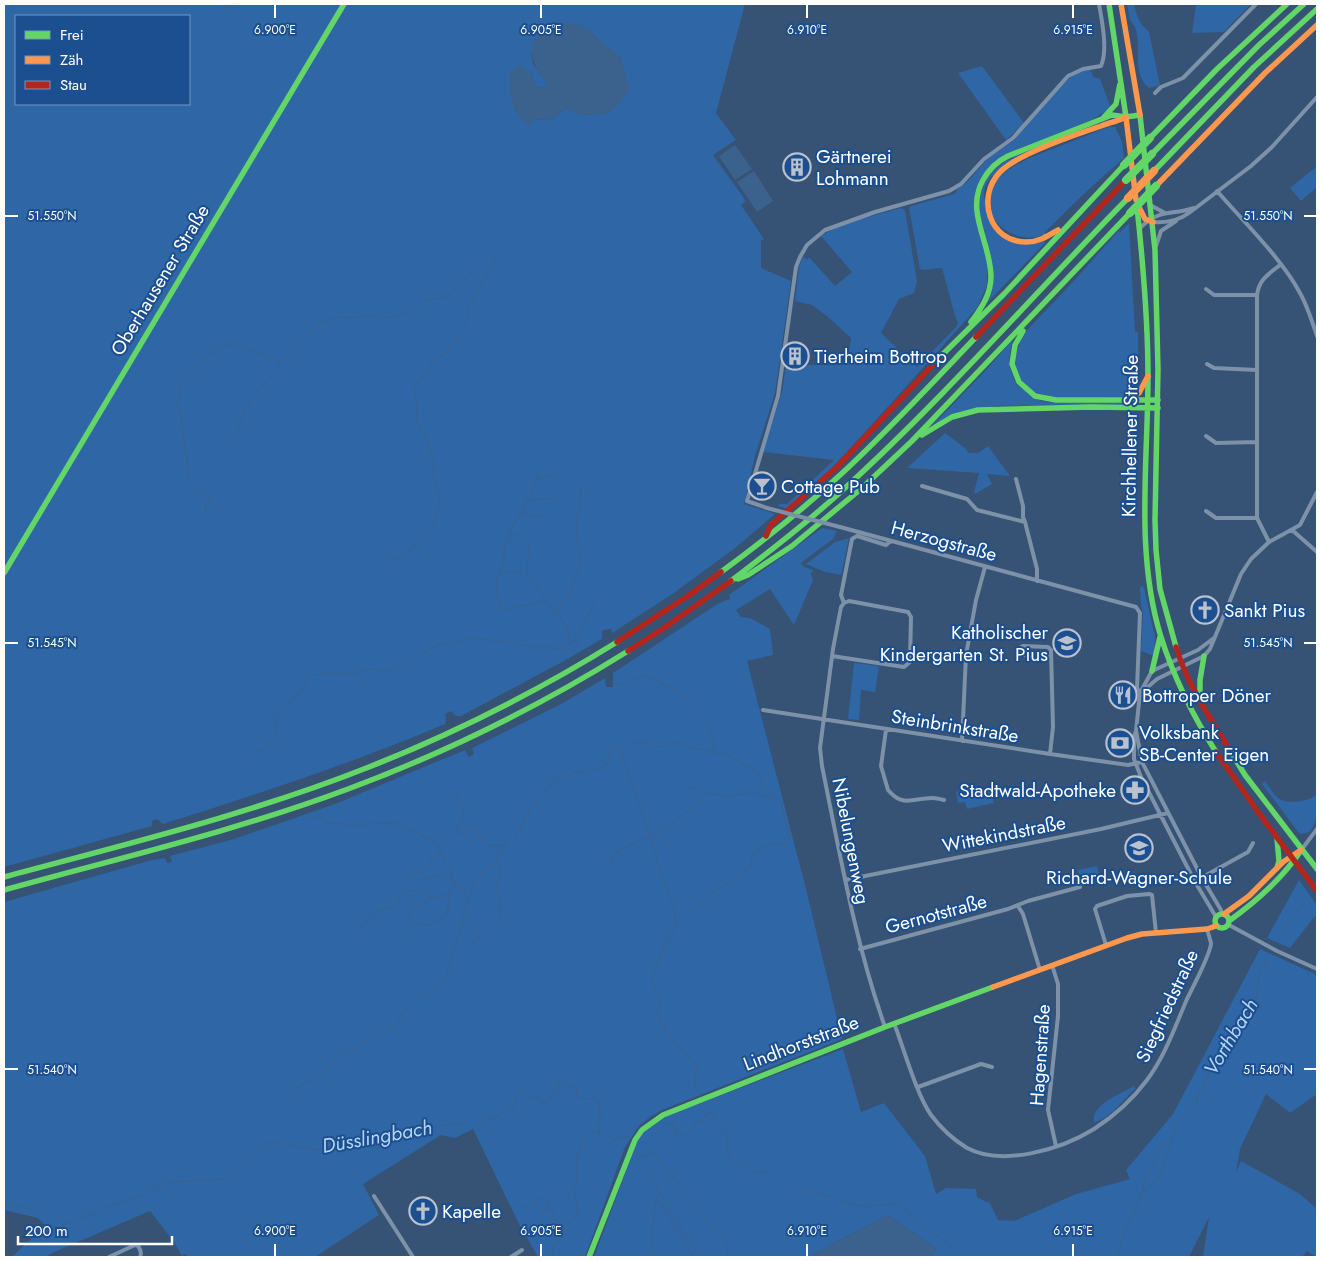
<svg xmlns="http://www.w3.org/2000/svg" width="1321" height="1261" viewBox="0 0 1321 1261" font-family="Jost,sans-serif">
<rect width="100%" height="100%" fill="#365274"/>
<path fill="#2f66a5" fill-rule="evenodd" d="M4,4H745L716,113L736,140L713,155L746,201L741,205L764,239L761,241V268L791,281L775,393L755,456L744,504L775,514L734,549L671,595L612,633V629L602,630V639L564,661L461,716H456L451,711L445,714L446,719L445,724C353,763 258,794 163,824L157,819L152,821V826L4,867ZM16,16H189V104H16ZM589,30L600,41L621,58L608,113L588,115L579,114L566,108L553,119L532,120L530,126V72L537,88L544,87L547,83L533,64L531,53Z
M1127,4H1134L1137,15L1141,24L1149,32L1160,85L1149,88C1132,74 1141,49 1136,30C1135,26 1132,23 1130,20C1129,15 1128,9 1127,4Z
M1196,4H1251L1224,32L1192,33Z
M982,66L1024,123L1006,140L958,73Z
M1084,70H1090V72H1092L1093,77L1100,79L1110,106L1108,110L1091,120L1004,156L975,191L988,261L987,285L977,308L856,442L826,474L788,509L778,506L779,504H787L834,460L763,452L782,392L786,365H847L851,338L828,317L812,305L795,301L799,267L803,256L807,260L809,257L835,286L852,272L821,236C843,222 877,215 901,208L905,210L917,281L914,293L899,299L881,333L917,367L956,327L958,323L955,316L942,268L924,270L920,269L909,208L911,206L954,194L957,191L956,190L968,181L988,158L1013,141L1065,82L1073,75Z
M1110,127H1115L1122,142L1124,158L1088,190L1045,232L1046,234C1014,248 975,217 994,184C997,179 1003,173 1008,170C1024,159 1043,153 1060,146C1077,140 1093,132 1110,127Z
M1029,150C1014,160 983,174 984,196C985,203 998,228 1002,236L1046,242L987,303C993,286 990,278 987,261C981,226 967,185 1004,162C1012,157 1021,154 1029,150Z
M1317,166V187L1301,201L1290,188Z
M1129,223L1135,332H1138V374L1133,393L1124,397L1059,398L1033,392L1020,380L1014,361L1021,338L1029,328L1072,283L1121,228L1119,233Z
M1013,339L1010,352L1009,365L1014,379L1017,385L1041,401L1056,403L1133,402V405L995,406L933,425L987,369Z
M945,433L965,448L969,453H978L988,446L1010,476L987,474L992,484L975,494L974,492L979,473L907,468Z
M822,528L837,531L833,539L801,563L802,566L813,570L811,574L813,580L794,625L770,589L736,610L741,617L750,618L770,629L773,655L747,661L806,889L842,1039L662,1110L650,1117L639,1126L625,1147L585,1257H538L518,1222L473,1129L455,1138L441,1135L363,1184L379,1215L315,1257H188L185,1254L182,1256L174,1242L150,1211L52,1253L46,1257H12L45,1225L38,1218L4,1210V902L152,860L165,858L167,863L172,862L170,856L234,839L335,804L465,750L469,757L474,754L472,748L563,703L605,678L606,687H613V673L719,603L730,599L729,595Z
M849,538L841,575L825,572L806,564L835,542Z
M1142,586L1144,588L1155,637L1154,656L1141,651L1143,613L1141,606L1140,587Z
M854,663L879,666L875,692L861,690L859,720L848,719Z
M1265,781C1269,787 1275,797 1281,800C1292,804 1308,801 1317,795C1317,807 1319,838 1299,833L1262,784Z
M962,785L992,790L995,796H992L994,803L967,809L965,802L958,803L956,792L963,790Z
M1097,866L1100,881L1081,886L1078,870Z
M1299,880L1317,905V919L1315,916L1290,948L1267,938Z
M1260,949L1317,975V1094L1290,1113L1266,1094L1240,1149L1236,1172L1241,1161L1300,1194L1317,1209L1316,1257L1307,1251L1302,1257H1203L1209,1217L1189,1257H931L937,1249L888,1215L808,1257H594L637,1141L644,1131L664,1117L843,1049L861,1112L884,1103L925,1156L936,1194L946,1188L976,1189L977,1197L988,1203L989,1201L998,1220L1014,1221L1076,1194L1130,1179L1126,1170L1173,1114Z
M1134,1086L1135,1089C1124,1099 1109,1120 1094,1122C1090,1105 1122,1093 1134,1086Z"/>
<path fill="#3b618d" d="M551,22L577,24L589,30L600,41L611,49L621,58L630,89L622,101L608,113L588,115L578,114L566,108L553,119L533,120L530,126C510,112 509,95 510,72L518,65L530,72L537,88L544,87L547,83C526,57 526,44 551,22Z
M735,145L752,169L735,180L719,156Z
M754,171L773,201L757,212L737,182Z
M888,1215L937,1249L931,1257H808Z"/>
<g fill="none" stroke-linecap="round" stroke-linejoin="round">
<path stroke="#3b618d" stroke-width="1" d="M216,4L232,7
M422,302L451,295L478,265
M417,306L419,305
M468,314L469,307L491,268L495,256
M466,321L467,317
M464,329L465,325
M302,340L322,322L338,317L352,318L371,315L383,319C394,314 402,317 414,309
M233,437C241,423 245,407 255,394C263,383 276,374 280,362L292,356L299,343
M539,471L528,500L507,537L504,550V560L496,582L498,600L503,610L545,601C560,614 565,622 571,641
M189,477L181,416L177,406L181,386L206,356L234,343L280,362
M535,480L554,475
M196,488L210,497L206,503L205,512
M528,500L557,498
M520,514L546,517
M508,537L519,533
M528,544L530,556L527,561V573L545,601
M385,561L399,557L420,543L433,525L440,500L434,478V463L425,436L417,422V404L414,387L429,369L433,360L447,353L463,332
M500,571L524,573
M558,612L571,591L581,565L576,529L582,487
M574,640C583,631 590,611 596,599
M420,655L442,643L449,644L469,638L501,641L507,639L518,645L562,649L570,645L571,641L574,640L577,642L578,646
M618,685L624,684L645,675C665,686 686,693 701,711
M704,718L711,730L710,736L714,741V751
M273,741C281,733 274,724 277,716C282,705 295,699 302,690C306,686 305,681 308,676L328,673L350,674L367,669L389,671L415,657
M628,742H649L656,746L661,747L674,742H679L689,747L727,755L759,773L763,784L772,798L780,799L790,839C780,847 764,842 755,851C750,857 753,864 748,870L710,894C704,902 695,906 688,913
M253,753L263,750L269,744
M688,788H699L708,793
M455,790C456,799 466,808 464,817C462,822 458,826 457,831L465,834L470,830H475C487,842 486,850 506,844
M313,817L319,816L327,823L347,824L363,827L372,823H395L436,842L456,886L462,889L469,899
M515,838L529,811L546,791L547,787L565,775H570L574,772H584L606,766L613,750L619,749L651,837L660,872L675,910V931L661,952L652,981L654,988L661,1000V1004L657,1012L668,1035L696,1065C697,1074 694,1081 696,1091
M603,861L614,858L619,850L667,829L681,816L695,806L708,793L726,796L752,793L771,798
M609,865L613,859
M407,878L426,867L434,856L440,854
M414,881L440,875L452,880
M676,924L682,920
M404,925L415,905L422,904L430,898L439,897L444,894H450
M356,930C361,928 365,927 366,921L373,918L377,910L389,908L397,903L398,898L404,891L419,890L430,898
M408,930L416,924L431,925C436,920 442,920 448,915V899L454,882
M1277,941L1289,922L1304,903
M471,946L476,937L482,936L499,918L500,894L497,889V884L502,873L497,861
M414,1003L446,977L473,884C480,872 492,867 499,856C503,850 501,849 508,843
M389,1029C398,1025 401,1014 408,1008
M290,1091L317,1077L336,1060L384,1031
M510,1110L513,1109L515,1099L522,1090L526,1098H531L533,1095L536,1098L543,1101V1104L546,1103L547,1097L558,1095L557,1083H559L562,1089L573,1086L576,1087L578,1096L589,1100L595,1096L599,1099C597,1107 601,1112 600,1117C600,1120 598,1122 598,1125L600,1126L599,1135L609,1137L614,1140L623,1136L627,1137
M480,1121C487,1120 499,1116 504,1112
M659,1132L665,1125L675,1122L676,1135
M665,1141L676,1135L686,1134L692,1129L697,1121H703L705,1114L712,1112C717,1120 716,1129 727,1131L728,1154L731,1160L755,1172L766,1171L775,1177
M654,1152V1153L727,1245L728,1257
M640,1157L647,1156L652,1149
M236,1170L255,1151L266,1143L275,1142L313,1150L321,1149L340,1143L360,1139L366,1135L384,1134L387,1131H403L407,1129L468,1123
M647,1170L699,1257
M795,1187L832,1198
M1141,1196C1142,1184 1147,1177 1152,1166C1158,1155 1160,1145 1172,1137
M658,1200L693,1257
M838,1200C846,1203 856,1206 865,1206C881,1207 909,1196 912,1220L948,1243L951,1250L963,1257
M4,1203L40,1212
M521,1208L545,1197L563,1234
M532,1228L550,1205
M33,1257L47,1239L53,1227C68,1227 81,1213 94,1215C96,1213 98,1210 100,1209C104,1207 137,1196 141,1196L147,1190L170,1182L224,1179L233,1173
M553,1257V1247L561,1240L566,1225L578,1215C578,1207 573,1193 574,1188C574,1186 576,1186 576,1184C578,1178 575,1170 576,1164C577,1155 581,1151 581,1141L591,1133L597,1132
M654,1257L651,1235L657,1196L660,1194
M1117,1257L1125,1230L1143,1191L1155,1183L1160,1176L1176,1127L1183,1117L1192,1110L1197,1104V1097L1210,1071L1213,1061L1237,1029L1243,1011L1256,999L1259,977L1266,960"/>
<path stroke="#7d92a8" stroke-width="4" d="M1155,93L1161,87L1183,78L1256,4
M1217,191C1243,221 1282,259 1300,293C1308,307 1312,322 1317,336
M1152,206L1165,213
M1153,222C1166,223 1178,221 1189,213L1251,166L1272,147L1317,97
M1139,229C1160,208 1169,216 1194,208
M1156,246L1161,231L1176,221
M1206,289L1214,295H1257
M1207,364L1214,368L1257,370
M1206,436L1216,443L1257,442
M1016,479L1023,506V517L1025,522
M922,486L967,499L977,510L1025,522L1037,569V581
M767,508L747,501L778,396L796,267L800,257L807,245L825,230L875,212L949,191L961,184L984,159L1013,138L1068,76L1083,69L1101,66C1108,50 1102,21 1099,4
M1206,511L1216,518H1257
M840,527L1136,607L1140,613L1137,688L1140,693
M1292,530L1317,552
M1269,542L1257,518V295C1259,279 1269,274 1280,265
M1214,638L1198,650L1152,671L1140,693L1136,731L1142,762L1202,878L1221,910L1222,914
M832,656L904,667L910,662L911,617L908,612L849,601L844,603
M1142,692L1157,679L1204,656L1210,649L1241,574L1251,559L1269,542L1300,525L1317,492
M763,710L1050,754L1128,765L1142,762
M886,730L881,766L888,790C903,808 913,798 932,798C936,798 940,799 944,800
M1136,731L1134,736V759L1141,777L1194,880L1216,917
M962,741L966,655L976,600L985,567
M1050,754L1053,727L1051,650L1048,647L1023,646L1020,648V653L1023,655L1051,657
M1302,849L1317,829
M1201,878L1248,852L1253,843
M845,880L1101,829L1168,813
M1018,906L1023,914L1040,970
M1229,925L1277,951L1317,969
M1106,945L1095,909L1097,906L1127,896L1149,894L1152,895L1156,933
M860,949L1008,909L1028,901L1080,887
M1052,965L1058,984V1016L1048,1110L1056,1146
M894,1023C904,1049 916,1093 931,1115C940,1127 954,1140 967,1148C1003,1167 1062,1149 1094,1129C1114,1116 1133,1099 1147,1080C1165,1056 1175,1027 1187,999C1192,989 1211,953 1211,943C1210,939 1208,933 1207,929
M885,1027C855,942 840,854 822,766L820,748L833,649L841,607L844,603L841,595L852,539L857,536L886,545L891,541
M918,1087L981,1064L992,1067
M374,1196L413,1257
M109,1257L135,1245L138,1246C141,1250 142,1253 140,1257
M511,1257L522,1250"/>
<path stroke="#63d668" stroke-width="5.5" d="M1109,4L1126,117
M1140,115L1155,250L1158,369L1155,520L1156,550L1160,589L1176,647
M1104,117L1116,104L1120,84
M1150,138L1217,69L1287,4
M1152,154L1259,45L1304,4
M1154,171L1254,67L1317,9
M1137,207C1143,263 1148,320 1148,377C1148,462 1135,554 1161,637C1174,678 1193,716 1216,752
M971,322C981,309 991,294 991,277C991,243 965,212 983,180C989,169 998,161 1008,156L1112,115L1126,117L1140,115
M1023,331L1015,345L1012,364L1019,382L1035,396L1056,400H1158
M941,356L1004,294L1124,165
M922,435L952,417L978,410L1091,407L1158,408
M721,572C762,542 802,510 839,476C887,432 931,384 976,337
M4,573L344,4
M738,579L748,575L792,546L862,488L912,441L1130,213
M731,581C770,551 809,521 845,488C945,397 1034,294 1128,198
M1152,671L1160,637
M1200,701V680L1204,656
M1229,749L1245,775L1317,869
M1277,838L1279,861L1277,868
M4,877C126,844 251,814 369,767C455,733 538,691 617,642
M4,890C119,858 236,831 348,789C445,753 540,706 628,651
M1215 921a7 7 0 1 1 14 0a7 7 0 1 1-14 0Z
M1229,921C1257,901 1283,878 1302,849
M589,1257L635,1140L642,1130L663,1115L885,1027L993,987"/>
<path stroke="#ff974d" stroke-width="5.5" d="M1121,4L1140,115
M1126,117L1136,200
M1156,186L1265,73L1317,25
M1139,207L1145,219L1153,222
M1058,230C1048,236 1039,242 1026,242C989,242 976,197 1000,172C1017,154 1077,134 1101,126C1109,123 1118,121 1126,117
M1129,398L1139,393L1148,376
M1224,914L1249,896L1283,862L1301,850
M993,987L1127,938L1142,934L1207,929L1216,926"/>
<path stroke="#b3261e" stroke-width="5.5" d="M976,337L1126,180
M766,536L771,525L838,466L941,356
M617,642L691,594L721,572
M1176,647C1187,684 1209,716 1229,749
M628,651L661,630L731,581
M1216,752L1258,812L1317,891"/>
<path stroke="#7d92a8" stroke-width="4" d="M767,508L840,527"/>
<path stroke="#63d668" stroke-width="8" d="M1124,165L1150,138
M1126,180L1152,154
M1130,213L1156,186"/>
<path stroke="#ff974d" stroke-width="8" d="M1128,198L1154,171"/>
</g>
<path fill="none" stroke="#fff" stroke-width="2" d="M275,5V18M541,5V18M807,5V18M1073,5V18M5,216H18M1304,216H1316M5,643H18M1304,643H1316M5,1069H18M1304,1069H1316M275,1244V1256M541,1244V1256M807,1244V1256M1073,1244V1256"/>
<defs>
<g id="building-ring" transform="scale(1.4375)"><circle r="9.5" fill="#1b4f8f" stroke="#b9c2ce" stroke-width="1.5"/><path d="M-4-6H4V6H1V3H-1V6H-4ZM-2.5-4.3h1.7v1.8h-1.7ZM.8-4.3h1.7v1.8H.8ZM-2.5-1h1.7V.8h-1.7ZM.8-1h1.7V.8H.8Z" fill="#b9c2ce"/></g>
<g id="bar-ring" transform="scale(1.4375)"><circle r="9.5" fill="#1b4f8f" stroke="#b9c2ce" stroke-width="1.5"/><path d="M-6-5H6L.8 .8V4.5H3.5V6h-7V4.5H-.8V.8Z" fill="#b9c2ce"/></g>
<g id="church-ring" transform="scale(1.4375)"><circle r="9.5" fill="#1b4f8f" stroke="#b9c2ce" stroke-width="1.5"/><path d="M-1.2-6h2.4v3.5h3.3v2.4h-3.3V6h-2.4V-.1h-3.3v-2.4h3.3Z" fill="#b9c2ce"/></g>
<g id="school-ring" transform="scale(1.4375)"><circle r="9.5" fill="#1b4f8f" stroke="#b9c2ce" stroke-width="1.5"/><path d="M0-5L7-2L0 1L-7-2ZM-4 1L0 2.5L4 1V4Q0 6-4 4Z" fill="#b9c2ce"/></g>
<g id="restaurant-ring" transform="scale(1.4375)"><circle r="9.5" fill="#1b4f8f" stroke="#b9c2ce" stroke-width="1.5"/><path d="M-5-6h1v4h1v-4h1v4h1v-4h1v5L-1.5 .5V6h-2V.5L-5-1ZM5-6V6H3V1.5H1.5Q1.5-4 5-6Z" fill="#b9c2ce"/></g>
<g id="bank-ring" transform="scale(1.4375)"><circle r="9.5" fill="#1b4f8f" stroke="#b9c2ce" stroke-width="1.5"/><path d="M-6-4H6V4H-6ZM0-2.3a2.3 2.3 0 1 0 0 4.6a2.3 2.3 0 1 0 0-4.6Z" fill="#b9c2ce"/></g>
<g id="pharmacy-ring" transform="scale(1.4375)"><circle r="9.5" fill="#1b4f8f" stroke="#b9c2ce" stroke-width="1.5"/><path d="M-2-6h4v4h4v4h-4v4h-4v-4h-4v-4h4Z" fill="#b9c2ce"/></g>
</defs>
<g fill-rule="evenodd">
<use href="#building-ring" x="797" y="167"/>
<use href="#building-ring" x="795" y="356"/>
<use href="#bar-ring" x="762" y="486"/>
<use href="#church-ring" x="1205" y="610"/>
<use href="#school-ring" x="1067" y="643"/>
<use href="#restaurant-ring" x="1123" y="695"/>
<use href="#bank-ring" x="1120" y="743"/>
<use href="#pharmacy-ring" x="1135" y="790"/>
<use href="#school-ring" x="1139" y="848"/>
<use href="#church-ring" x="423" y="1211"/>
</g>
<g text-anchor="middle" dominant-baseline="central" stroke-width="4" stroke-linejoin="round" paint-order="stroke">
<g font-size="19" fill="#fff" stroke="#1b4f8f" text-anchor="start">
<text x="816" y="156">Gärtnerei<tspan x="816" dy="22">Lohmann</tspan></text>
<text x="814" y="356">Tierheim Bottrop</text>
<text x="781" y="486">Cottage Pub</text>
<text x="1224" y="610">Sankt Pius</text>
<text x="1048" y="632" text-anchor="end">Katholischer<tspan x="1048" dy="22">Kindergarten St. Pius</tspan></text>
<text x="1142" y="695">Bottroper Döner</text>
<text x="1139" y="732">Volksbank<tspan x="1139" dy="22">SB-Center Eigen</tspan></text>
<text x="1116" y="790" text-anchor="end">Stadtwald-Apotheke</text>
<text x="1139" y="877" text-anchor="middle">Richard-Wagner-Schule</text>
<text x="442" y="1211">Kapelle</text>
</g>
<g font-size="19" fill="#fff" stroke="#1b4f8f">
<text transform="translate(160 280) rotate(-59)">Oberhausener Straße</text>
<text transform="translate(1130 436) rotate(-89)">Kirchhellener Straße</text>
<text transform="translate(944 541) rotate(15)">Herzogstraße</text>
<text transform="translate(955 726) rotate(9)">Steinbrinkstraße</text>
<text transform="translate(1004 834) rotate(-11)">Wittekindstraße</text>
<text transform="translate(851 841) rotate(79)">Nibelungenweg</text>
<text transform="translate(936 914) rotate(-15)">Gernotstraße</text>
<text transform="translate(1167 1006) rotate(-65)">Siegfriedstraße</text>
<text transform="translate(801 1043) rotate(-21)">Lindhorststraße</text>
<text transform="translate(1040 1055) rotate(-86)">Hagenstraße</text>
</g>
<g font-size="20" font-style="italic" fill="#b5d3f5" stroke="#1b4f8f">
<text transform="translate(1231 1037) rotate(-59)">Vorthbach</text>
<text transform="translate(377 1137) rotate(-10)">Düsslingbach</text>
</g>
</g>
<g font-size="12" text-anchor="middle" fill="#fff" stroke="#1b4f8f" stroke-width="4" stroke-linejoin="round" paint-order="stroke">
<text x="275" y="34">6.900°E</text>
<text x="541" y="34">6.905°E</text>
<text x="807" y="34">6.910°E</text>
<text x="1073" y="34">6.915°E</text>
<text x="52" y="220">51.550°N</text>
<text x="1268" y="220">51.550°N</text>
<text x="52" y="647">51.545°N</text>
<text x="1268" y="647">51.545°N</text>
<text x="52" y="1074">51.540°N</text>
<text x="1268" y="1074">51.540°N</text>
<text x="275" y="1235">6.900°E</text>
<text x="541" y="1235">6.905°E</text>
<text x="807" y="1235">6.910°E</text>
<text x="1073" y="1235">6.915°E</text>
</g>
<rect width="1321" height="1261" fill="none" stroke="#ffffff" stroke-width="10"/>
<rect x="15" y="15" width="175" height="90" fill="#1b4f8f" stroke="#7695bc"/>
<rect x="25" y="31" width="25" height="8" fill="#63d668" stroke="#7695bc"/>
<text x="60" y="40" font-size="15" fill="#ffffff">Frei</text>
<rect x="25" y="56" width="25" height="8" fill="#ff974d" stroke="#7695bc"/>
<text x="60" y="65" font-size="15" fill="#ffffff">Zäh</text>
<rect x="25" y="81" width="25" height="8" fill="#b3261e" stroke="#7695bc"/>
<text x="60" y="90" font-size="15" fill="#ffffff">Stau</text>
<path d="M18 1236v8h154v-8" fill="none" stroke="#ffffff" stroke-width="2.5"/>
<text x="25" y="1236" font-size="15" fill="#ffffff" stroke="#1b4f8f" stroke-width="4" paint-order="stroke">200 m</text>
</svg>
